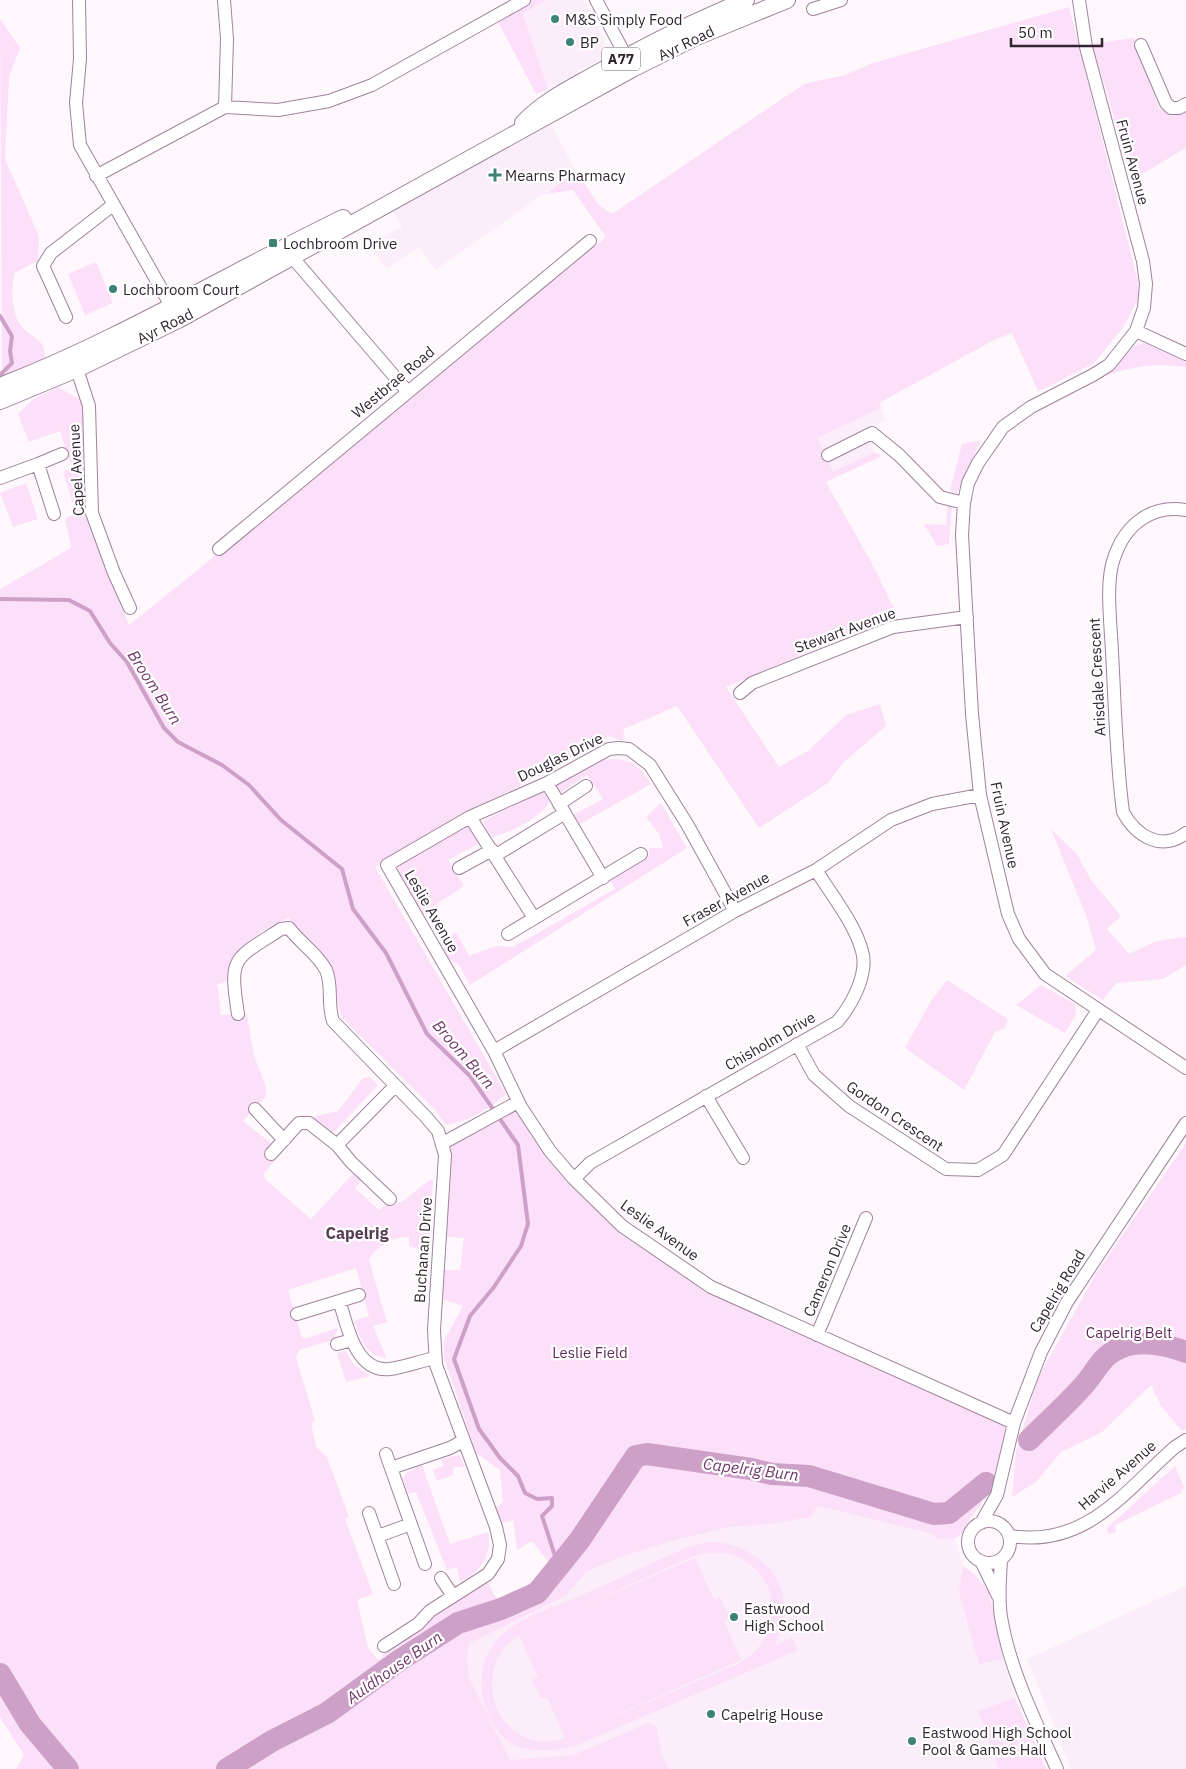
<svg xmlns="http://www.w3.org/2000/svg" width="1186" height="1769" viewBox="0 0 1186 1769" font-family="'IBM Plex Sans',sans-serif">
<rect width="100%" height="100%" fill="#fef8fd"/>
<path fill="#fcedfa" d="M546,0H584L605,41L599,60L548,89L523,14Z
M551,124L576,171L436,270L419,247L387,269L368,244L402,227L393,211Z
M881,408L886,420L865,429L874,452L833,473L817,438Z
M633,1467L963,1533L955,1539L963,1566L975,1575L989,1592L1007,1673L1019,1709L1046,1769H495L479,1740L458,1623L537,1593Z
M1186,1586V1769H1071L1027,1659Z"/>
<path fill="#fcdff8" fill-rule="evenodd" d="M532,0H546L523,14L548,89L536,94L497,20Z
M1069,7L1138,282L1139,298L1122,329L1094,363L1046,388L1038,391L1012,333L994,340L879,403L881,408L817,438L833,472L874,452L882,456L826,482L875,569L897,615L726,687L779,767L808,751L846,715L880,704L886,726L844,762L828,783L759,828L677,706L624,729L623,741L608,736L375,867L506,1094C491,1107 465,1125 445,1124L435,1110L343,1019C335,1004 337,983 330,966C325,951 299,930 288,918L262,931L235,954L229,981L216,985L218,987L221,1015H247L254,1056L266,1086V1096L243,1121L273,1145L268,1152L275,1160L264,1173L265,1179L311,1219L353,1174L362,1180L355,1188L379,1210L391,1201L394,1205C410,1200 418,1185 433,1179L428,1276L418,1268V1249L409,1246V1237C394,1236 376,1247 369,1260L387,1322L373,1326L387,1359C364,1353 362,1342 354,1321L369,1316L356,1268L288,1290L302,1338H307L338,1328L333,1340L299,1350L296,1357L315,1421L311,1423L316,1447L327,1457L349,1517L345,1519L373,1594L357,1600L368,1648L378,1660L383,1657L382,1655L392,1649L395,1643L485,1583L489,1584L496,1598L507,1599L552,1567L532,1541L517,1550L513,1520L500,1524L495,1508L503,1502L500,1470L476,1453L444,1358V1341L463,1306L436,1297L438,1270H460L464,1238L440,1236L443,1143L518,1102L550,1151L622,1226L711,1287L1014,1423L1003,1468L985,1484L982,1503L968,1522L963,1533L955,1538L938,1539L930,1533L818,1506L810,1517L769,1524L729,1527L671,1541L620,1557L587,1571L565,1596L470,1643L467,1654L468,1676L510,1760L574,1755L648,1723L656,1726L662,1755L669,1769H16L24,1755L0,1717V589L71,548L65,518L76,514L63,472L72,467L60,431L29,442L18,414L32,400L58,387L79,399L84,406L87,503L93,536L129,625L225,548L606,237L573,190L545,194L576,171L598,204L612,214L804,84L845,75L873,63Z
M0,19L20,48L9,77L5,159L39,236L38,261L14,273C12,291 10,313 23,328C32,339 45,337 45,358L0,377L2,371Z
M1134,38L1159,108L1172,114L1186,106V148L1132,180L1105,86L1090,44Z
M96,262L113,303L85,315L68,274Z
M1143,343L1154,345L1186,360V367C1152,363 1134,366 1102,377L1134,346Z
M981,440L957,494L950,490L962,444Z
M26,483L38,519L13,527L0,493Z
M948,503L952,505L949,544L937,546L924,524L946,525Z
M614,759C635,760 641,768 651,784L580,824L573,815L603,799L587,775L560,793L553,787L555,784L599,760Z
M541,791L545,792L550,800C544,816 509,834 491,837L483,821Z
M661,803L687,848L470,985L459,965L449,959L440,941L456,932L469,956L496,946L513,947L615,889L610,880L649,856V848H663L659,834L646,817Z
M467,825L473,830L480,843L448,860L464,886L423,913L397,871L399,862Z
M1051,829L1077,854L1091,880L1121,916L1107,929L1129,954L1156,941L1186,937V965L1163,979L1116,983L1103,1000L1065,976L1096,950L1087,918Z
M947,980L1008,1019L1005,1028L995,1032L964,1090L905,1048L931,1001Z
M1041,985L1075,1004L1076,1014L1065,1033L1016,1005Z
M370,1077L378,1085L333,1133L312,1117L338,1111L363,1078Z
M1186,1143V1429L1182,1431L1161,1406L1151,1385L1102,1432L1061,1452L1036,1482L1012,1497L1016,1452L1038,1378L1097,1272Z
M346,1351L353,1364L370,1376L346,1382L337,1353Z
M459,1455L465,1467H454L453,1475L437,1481L433,1470L443,1466L441,1459Z
M422,1465L450,1544L488,1532C493,1554 480,1573 460,1582L457,1567L447,1570L416,1492L408,1494L403,1479L406,1473Z
M1175,1466L1184,1487L1181,1493L1115,1525L1116,1532L1109,1534L1107,1532V1528Z
M709,1542C750,1542 789,1573 784,1617C782,1628 778,1637 774,1646L792,1638L797,1648L796,1651L575,1746C550,1752 515,1756 498,1731C471,1693 476,1648 518,1623C538,1611 562,1604 584,1594C618,1579 653,1562 688,1547ZM706,1553C714,1553 722,1552 730,1554C783,1571 786,1636 740,1663L566,1737L741,1660L724,1621L730,1618L720,1597L714,1600L695,1558L577,1609L691,1557ZM519,1635L538,1677L532,1680L541,1699L547,1697L565,1738C501,1760 463,1672 519,1635Z
M963,1566L975,1575L989,1592L1003,1659L979,1664L959,1592Z
M1015,1698L1046,1769H999L978,1711Z"/>
<g fill="none" stroke-linecap="round" stroke-linejoin="round">
<path stroke="#cda1c7" stroke-width="4" d="M0,316L12,336L10,351L12,363L0,375
M0,599L69,600L90,611L110,643L127,662L164,728L178,742L222,765L249,785L281,820L342,869L353,909L386,953L427,1034L470,1076L518,1145L528,1224L521,1246L494,1287L470,1316L454,1359L479,1429L500,1458L518,1476L525,1493L537,1499L552,1498V1506L542,1516L559,1568"/>
<path stroke="#cda1c7" stroke-width="22" d="M1029,1440C1047,1422 1067,1404 1084,1385C1091,1377 1096,1368 1103,1360C1125,1336 1159,1342 1186,1352
M0,1674L30,1724L68,1769
M227,1769L272,1741L327,1713L400,1660L458,1623L501,1609L537,1593L579,1541L636,1456L647,1454L751,1469L772,1474L809,1476L934,1514L949,1513L986,1483"/>
<g stroke="#9f839b" stroke-width="14">
<path id="minor" d="M79,0L80,59L76,103L80,145L175,313
M224,0L227,39L225,107
M596,0L630,64
M1079,0L1086,47L1143,261L1146,284L1144,308L1136,331L1109,365L1093,375L1031,407L1003,427L978,463L968,483L964,503L962,535L972,714L980,795L1008,914L1019,939L1045,974L1186,1068
M813,9L841,0
M1141,45L1166,103L1171,108H1179L1186,104
M96,176L225,107L278,110L329,101L372,85L524,0
M287,251L407,391
M66,317L43,266L51,253L113,205
M1136,331L1186,354
M74,360L89,406L92,513L114,573L130,608
M828,455L872,433L899,455L940,497L964,503
M38,464L62,454
M0,478L38,464L54,514
M1186,510C1151,504 1125,525 1114,558C1105,582 1111,626 1112,652C1115,706 1116,759 1123,812C1136,836 1161,852 1186,833
M219,549L590,241
M740,693L752,683L893,627L967,617
M547,783L603,878
M559,804L586,786
M470,817L534,918
M496,855L565,813
M459,868L492,850
M735,911L687,824L650,765L629,749L619,748L609,749L547,783L470,817L387,865L494,1051L521,1107L550,1151L574,1179L622,1226L711,1287L1014,1423
M508,934L641,854
M238,1014C229,956 233,960 281,929L289,928C300,943 318,954 326,970C333,986 327,1004 333,1021L426,1117L438,1131L445,1155L434,1330L436,1365L496,1527L500,1545L498,1559L488,1574L430,1611L418,1624L384,1646
M797,1044L814,1075L849,1106L946,1169L978,1170L1003,1155L1098,1010
M494,1051L735,911L816,870L891,820L932,804L980,795
M706,1096L743,1158
M255,1109L284,1140
M443,1143L518,1102
M337,1145L395,1086
M271,1154L299,1123H309L337,1145L351,1162L390,1199
M574,1179L590,1163L837,1022C851,1006 869,974 862,951C855,924 831,894 816,870
M340,1303C347,1326 356,1373 390,1369C405,1367 420,1361 435,1358
M297,1314L359,1295
M817,1335L866,1218
M337,1344L352,1340
M386,1454L425,1564
M391,1468L450,1448L463,1441
M369,1513L394,1584
M968 1542a21 21 0 1 1 42 0a21 21 0 1 1-42 0Z
M981,1523L997,1495L1014,1423L1041,1352L1067,1302L1186,1123
M378,1536L411,1524
M1010,1536C1086,1548 1124,1492 1175,1447L1186,1440
M1001,1560C1000,1579 998,1598 1001,1617C1010,1671 1035,1720 1057,1769
M981,1561L998,1596
M441,1578L453,1596"/>
</g>
<g stroke="#9f839b" stroke-width="18">
<path id="major" d="M523,123C543,102 567,90 592,76C642,47 693,22 746,0
M0,386C119,340 229,273 343,218
M0,401L77,369L178,320L632,69L694,38L787,0"/>
</g>
<use href="#minor" stroke="#fff" stroke-width="12"/>
<use href="#major" stroke="#fff" stroke-width="16"/>
</g>
<g fill="#3d8276" stroke="#fff" stroke-width="2">
<circle cx="555" cy="19" r="5"/>
<circle cx="570" cy="42" r="5"/>
<path d="M492.5 167.5h5v5h5v5h-5v5h-5v-5h-5v-5h5z"/>
<rect x="268" y="238" width="10" height="10" rx="2.5"/>
<circle cx="113" cy="289" r="5"/>
<circle cx="734" cy="1617" r="5"/>
<circle cx="711" cy="1714" r="5"/>
<circle cx="912" cy="1741" r="5"/>
</g>
<g text-anchor="middle" dominant-baseline="central" stroke-width="4.5" stroke-linejoin="round" paint-order="stroke">
<rect fill="#fff" stroke="#6f676e" stroke-width="1" x="602" y="47.5" width="38" height="23" rx="4"/>
<g font-size="14" font-weight="bold" fill="#312630">
<text x="621" y="59">A77</text>
</g>
<g font-size="15" fill="#312630" stroke="#fff" text-anchor="start">
<text x="565" y="19">M&amp;S Simply Food</text>
<text x="580" y="42">BP</text>
<text x="505" y="175">Mearns Pharmacy</text>
<text x="283" y="243">Lochbroom Drive</text>
<text x="123" y="289">Lochbroom Court</text>
<text x="744" y="1608">Eastwood<tspan x="744" dy="17">High School</tspan></text>
<text x="721" y="1714">Capelrig House</text>
<text x="922" y="1732">Eastwood High School<tspan x="922" dy="17">Pool &amp; Games Hall</tspan></text>
</g>
<g font-size="15" fill="#312630" stroke="#fff">
<text transform="translate(686 43) rotate(-26)">Ayr Road</text>
<text transform="translate(1133 162) rotate(75)">Fruin Avenue</text>
<text transform="translate(165 326) rotate(-27)">Ayr Road</text>
<text transform="translate(393 382) rotate(-40)">Westbrae Road</text>
<text transform="translate(76 470) rotate(-93)">Capel Avenue</text>
<text transform="translate(845 630) rotate(-20)">Stewart Avenue</text>
<text transform="translate(1097 677) rotate(-93)">Arisdale Crescent</text>
<text transform="translate(560 757) rotate(-26)">Douglas Drive</text>
<text transform="translate(1005 825) rotate(78)">Fruin Avenue</text>
<text transform="translate(726 899) rotate(-29)">Fraser Avenue</text>
<text transform="translate(432 911) rotate(60)">Leslie Avenue</text>
<text transform="translate(770 1041) rotate(-30)">Chisholm Drive</text>
<text transform="translate(895 1116) rotate(34)">Gordon Crescent</text>
<text transform="translate(660 1230) rotate(36)">Leslie Avenue</text>
<text transform="translate(423 1250) rotate(-86)">Buchanan Drive</text>
<text transform="translate(827 1270) rotate(-67)">Cameron Drive</text>
<text transform="translate(1057 1291) rotate(-59)">Capelrig Road</text>
<text transform="translate(1117 1475) rotate(-41)">Harvie Avenue</text>
</g>
<g font-size="15" fill="#602a5b" stroke="#fff">
<text x="1129" y="1332">Capelrig Belt</text>
<text x="590" y="1352">Leslie Field</text>
</g>
<g font-size="16" font-style="italic" fill="#6f3869" stroke="#fff">
<text transform="translate(155 687) rotate(57)">Broom Burn</text>
<text transform="translate(464 1054) rotate(49)">Broom Burn</text>
<text transform="translate(751 1469) rotate(7)">Capelrig Burn</text>
<text transform="translate(394 1667) rotate(-35)">Auldhouse Burn</text>
</g>
<g font-size="16" font-weight="bold" fill="#563d52" stroke="#fff">
<text x="357" y="1233">Capelrig</text>
</g>
</g>
<path d="M1011 38v8h91v-8" fill="none" stroke="#312630" stroke-width="2.5"/>
<text x="1018" y="38" font-size="15" fill="#312630" stroke="#ffffff" stroke-width="4" paint-order="stroke">50 m</text>
</svg>
